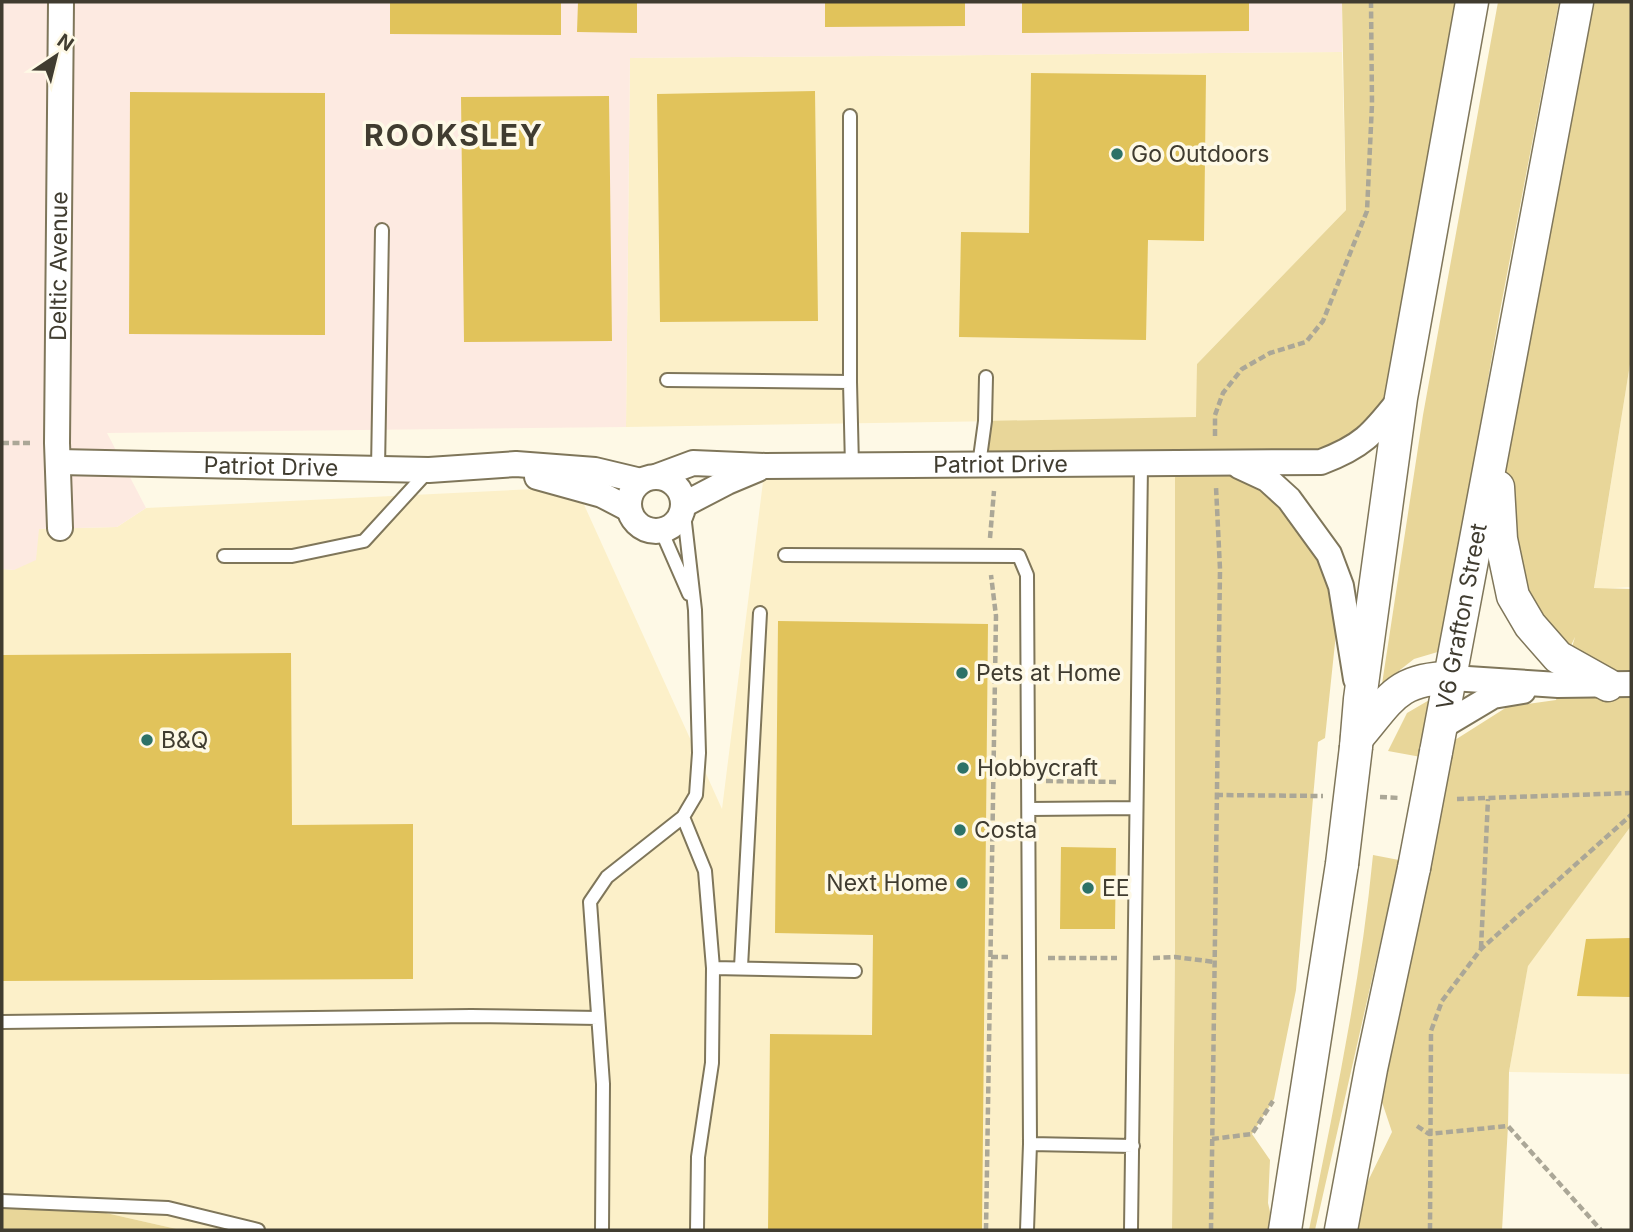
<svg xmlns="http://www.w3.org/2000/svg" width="1633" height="1232" viewBox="0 0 1633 1232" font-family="Inter,sans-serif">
<rect width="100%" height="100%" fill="#fef9e6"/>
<path fill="#fcf0c9" d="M1342,52L1346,210L1197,364V418L626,427L630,58Z
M1631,358V587L1594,589Z
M1175,465V957L1172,1230H181L106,1213L2,1206V569L14,570L39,529L117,527L146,508L576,487L722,809L765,466Z
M1631,826V1074L1509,1072L1528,965Z"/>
<path fill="#fdeae1" d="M2,2H1342V52L630,58L626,427L107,433L146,508L117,527L39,529L36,560L14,570L2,569Z"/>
<path fill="#e8d699" d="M1342,2H1472L1401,398L1371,436L1267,479L1341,586L1325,738L1318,742L1296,990L1274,1099L1252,1134L1270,1160L1268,1203L1274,1230H1172L1175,957V465H979L985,421L1196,417L1197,364L1346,210Z
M1498,2H1559L1499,316L1441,651L1414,659L1382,684L1423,415Z
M1577,2H1631V358L1594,588L1631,589V826L1528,966L1509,1072L1508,1126L1502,1230H1344L1392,1132L1371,1069L1436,752L1507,707L1556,700L1575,637L1564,660L1530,625L1495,434Z
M1431,699L1421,757L1388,751L1407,713Z
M1373,855L1399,860L1315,1230H1309C1334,1106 1361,981 1373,855Z
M2,1206L106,1213L181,1230H2Z"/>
<path fill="#e1c35b" d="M390,2H561V35L390,34Z
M578,2H637V33L577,32Z
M825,2H965V26L825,27Z
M1022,2H1249V31L1022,33Z
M1031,73L1206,75L1204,241L1148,240L1146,340L959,337L961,232L1029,233Z
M815,91L818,321L660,322L657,94Z
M130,92L325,93V335L129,334Z
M609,96L612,341L464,342L461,97Z
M778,621L988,624L982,1230H768L770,1034L872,1035L873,935L775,933Z
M291,653L292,825L413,824V979L2,981V655Z
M1061,847L1116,848L1115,929H1060Z
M1631,938V997L1577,996L1586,939Z"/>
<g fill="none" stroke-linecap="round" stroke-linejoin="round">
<g stroke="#7f765a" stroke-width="16">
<path id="service" d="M667,380L850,382L852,466
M850,382V116
M979,465L985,421L986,377
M378,469L382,230
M661,530L689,594
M785,555L1019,556L1027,575L1030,1144L1027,1230
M224,556H292L364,541L429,470
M1029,809L1136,808
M683,817L705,871L713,968L712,1063L698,1157L697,1230
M741,967L760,613
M713,968L855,971
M2,1022L471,1016L598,1018
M1030,1144L1133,1146
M2,1201L168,1208L258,1230
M602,1230L603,1084L590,902L607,877L683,817L696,795L699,753L695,610L683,505
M1131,1230L1141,465"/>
</g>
<g stroke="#7f765a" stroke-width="28">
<g id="minor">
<path id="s1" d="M59,462L429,470L516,464L595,470L641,481"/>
<path d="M1239,466L1267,479L1289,499L1329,554L1341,586L1356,679"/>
<path id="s2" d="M658,476L693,463L765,466L1321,462C1364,446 1373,433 1401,398"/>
<path d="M537,477L602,495L629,509"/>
<circle cx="656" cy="504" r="27"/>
<path d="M683,505L727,482L758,469"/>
<path id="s3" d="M60,528L57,443L61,2"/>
<path d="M1452,678L1558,685L1631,684"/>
<path d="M1441,727L1493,696L1523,691"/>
</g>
</g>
<g stroke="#7f765a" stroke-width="35">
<g id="tertiary">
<path d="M1498,487L1501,539L1513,596L1530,625L1558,657L1608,685"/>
<path d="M1357,738C1390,700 1396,678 1452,678"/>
<path d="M1356,747L1360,699L1401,398L1472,2"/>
<path id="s4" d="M1436,752L1577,2"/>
<path d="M1285,1230L1342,864"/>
<path d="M1341,1230L1371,1069L1414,868"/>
</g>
</g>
<path stroke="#aba797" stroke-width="4.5" stroke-dasharray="7 3.5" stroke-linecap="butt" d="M1215,436V415L1223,393L1242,369L1270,353L1306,342L1323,321L1367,211L1372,104L1371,2
M2,443H32
M990,538L994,491
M1046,781L1118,782
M1216,795L1323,796
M1380,797L1400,798
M1457,799L1631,793
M1481,948L1488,799
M991,957H1008
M1048,958H1117
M1153,958L1175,957L1215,962
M1417,1126L1429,1134L1508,1126L1601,1230
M1212,1139L1252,1134L1273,1101
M986,1230L996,616L991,575
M1211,1230L1220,569L1216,487
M1430,1230L1431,1031L1442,1001L1481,949L1631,815"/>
<use href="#service" stroke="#fff" stroke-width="12"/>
<use href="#minor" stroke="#fff" stroke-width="24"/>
<use href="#tertiary" stroke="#fff" stroke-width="32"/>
<g stroke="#7f765a" stroke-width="35" stroke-linecap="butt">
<path id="tertiary-bridge" d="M1342,864L1356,747
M1414,868L1436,752"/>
</g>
<use href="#tertiary-bridge" stroke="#fff" stroke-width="32"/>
</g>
<g fill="#2d7267" stroke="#fef9e6" stroke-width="2.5">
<circle cx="1117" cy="154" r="7"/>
<circle cx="962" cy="673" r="7"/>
<circle cx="147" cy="740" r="7"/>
<circle cx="963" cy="768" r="7"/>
<circle cx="960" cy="830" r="7"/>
<circle cx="962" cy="883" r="7"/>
<circle cx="1088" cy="888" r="7"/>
</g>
<g text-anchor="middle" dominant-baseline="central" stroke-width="7" stroke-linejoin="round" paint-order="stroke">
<g font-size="23" fill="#403c30" stroke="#fef9e6" text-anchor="start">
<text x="1131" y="154">Go Outdoors</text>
<text x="976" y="673">Pets at Home</text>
<text x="161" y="740">B&amp;Q</text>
<text x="977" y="768">Hobbycraft</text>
<text x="974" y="830">Costa</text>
<text x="948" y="883" text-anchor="end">Next Home</text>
<text x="1102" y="888">EE</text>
</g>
<g font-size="23" fill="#403c30" stroke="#fef9e6">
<text stroke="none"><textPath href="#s3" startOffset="262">Deltic Avenue</textPath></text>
<text stroke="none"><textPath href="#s2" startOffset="345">Patriot Drive</textPath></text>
<text stroke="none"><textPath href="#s1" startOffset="212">Patriot Drive</textPath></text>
<text stroke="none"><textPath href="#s4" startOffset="138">V6 Grafton Street</textPath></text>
</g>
<g font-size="30" font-weight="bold" letter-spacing="2" fill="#403c30" stroke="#fef9e6">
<text x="454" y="135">ROOKSLEY</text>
</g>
</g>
<rect width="1633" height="1232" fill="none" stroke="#403c30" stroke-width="7"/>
<g transform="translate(56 56) rotate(35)" stroke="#fef9e6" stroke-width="5" paint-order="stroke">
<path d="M0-5L12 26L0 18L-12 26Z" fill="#403c30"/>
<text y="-10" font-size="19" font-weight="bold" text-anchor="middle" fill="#403c30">N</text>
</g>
</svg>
